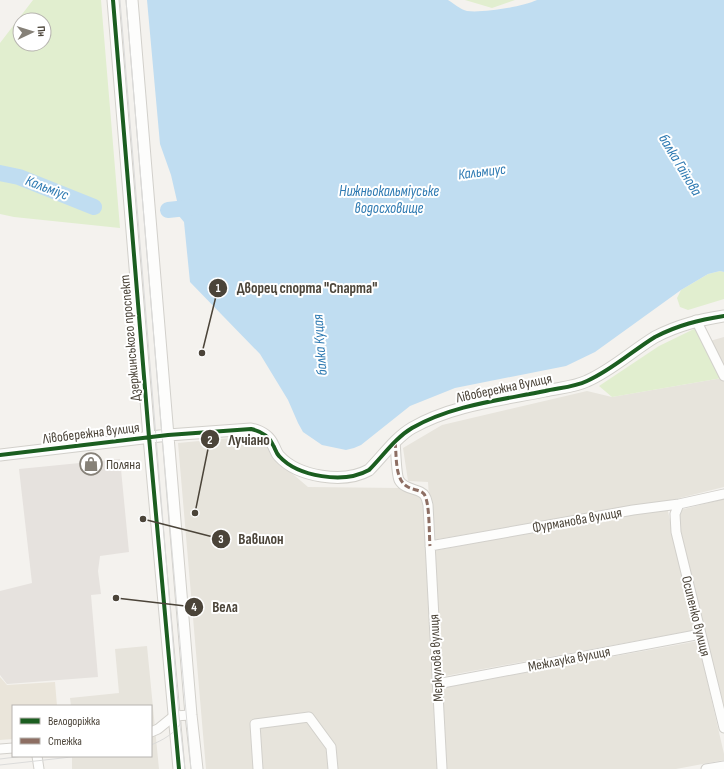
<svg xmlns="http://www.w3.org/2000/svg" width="724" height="769" viewBox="0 0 724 769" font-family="'Sofia Sans Condensed',sans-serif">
<rect width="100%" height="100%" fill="#f4f2ee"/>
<path fill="#e7e4dc" d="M724,337V369L710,341Z
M722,378L724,382V487L676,499L432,540L428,482L408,481L403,448L442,425L587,391L612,397Z
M252,436L266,443L274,458L308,487L400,488L421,497L424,512L438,769H206L178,443Z
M724,499V706L678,527L680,510Z
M667,507L695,630L440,677L433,551Z
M698,641L724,754V760L676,769H445L441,688Z
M147,646L159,769H72V756H151V706H71L70,698L119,693L115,649Z"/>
<path fill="#e6e2de" d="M120,459L129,552L100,556L98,571L101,594L91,595L98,677L7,684L0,675V591L32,583L19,469Z"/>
<path fill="#eae5da" d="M0,677L7,685L55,682L57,706H13V739L0,740Z"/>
<path fill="#e1eecf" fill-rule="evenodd" d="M33,0H101L120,228L14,217L0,214V43ZM20,20H44V44H20Z
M465,0H515L492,8Z
M720,271L724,272V299L688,310L680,307L677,298L681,290L708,274Z
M696,328L722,378L612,397L599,386L659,346Z"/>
<path fill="#c0ddf1" d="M147,0H448C453,3 461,10 467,11C483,13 522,7 537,0H724V272L720,271L708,274L681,290L595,352L566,366L455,388L410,406L361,445L354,448L346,450L322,445L303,432L298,423L288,400L260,354L190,282L184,222L174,210L177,201L171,175L160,144Z"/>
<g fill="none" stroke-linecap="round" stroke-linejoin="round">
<path stroke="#c0ddf1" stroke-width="16" d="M0,173L19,177L94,207
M168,210L196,207"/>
<g stroke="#d2d0cb" stroke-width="11">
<path id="minor" d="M696,320L724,376
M395,442C396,450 396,473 399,480C405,491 421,488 425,496C427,499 427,502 428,505L442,769
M679,504L675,514L676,532L724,728
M430,546L633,510L679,504L724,494
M437,684L701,634
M151,732L158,729L174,716L191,715
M0,749L13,748
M37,756L39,769
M258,769L255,724L309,717L331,747L333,769
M706,769L724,766"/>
</g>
<g stroke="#d2d0cb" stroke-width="13">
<path id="tertiary" d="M113,0L149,437L179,769
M132,0L191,715L197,769
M0,455L168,435L251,429C260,431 269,436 273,445C275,448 276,453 279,456C298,477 344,484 369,470C383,456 395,438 412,428C452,405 501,400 545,391C558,388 575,387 587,381C612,370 632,351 655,337C678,325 699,320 724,316"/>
</g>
<use href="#minor" stroke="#fdfdfc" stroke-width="9"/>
<use href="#tertiary" stroke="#fdfdfc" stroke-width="11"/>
<path stroke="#dbdbda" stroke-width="1" d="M120,0L179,716L185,769
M126,0L162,435L191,769
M151,745C163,740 174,734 181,723
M0,759L24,756
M0,765L80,756"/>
<path stroke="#8d6e63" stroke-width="3" stroke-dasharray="6 3" stroke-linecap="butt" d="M395,442C397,455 394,480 408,487C413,490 421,490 424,494C430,502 429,536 430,546"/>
<g stroke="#fff" stroke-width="6">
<path id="cycleway" d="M113,0L149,437L179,769
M0,455L168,435L251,429C260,431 269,436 273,445C275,448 276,453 279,456C298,477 344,484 369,470C383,456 395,438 412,428C452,405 501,400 545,391C558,388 575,387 587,381C612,370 632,351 655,337C678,325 699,320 724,316"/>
</g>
<use href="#cycleway" stroke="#1b5e20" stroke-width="4"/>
</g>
<defs>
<g id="shop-ring" transform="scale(1.15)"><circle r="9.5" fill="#fff" stroke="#868178" stroke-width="1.5"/><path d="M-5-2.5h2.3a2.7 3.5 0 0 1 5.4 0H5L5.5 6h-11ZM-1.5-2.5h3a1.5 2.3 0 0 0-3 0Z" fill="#868178"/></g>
</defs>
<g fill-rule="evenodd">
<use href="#shop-ring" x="91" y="464"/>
</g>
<g text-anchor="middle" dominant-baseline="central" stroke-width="4" stroke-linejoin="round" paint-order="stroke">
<g font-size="14" fill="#4b4439" stroke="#fff">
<text transform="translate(130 338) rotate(-95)">Дзержинського проспект</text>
<text transform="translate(504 388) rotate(-12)">Лівобережна вулиця</text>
<text transform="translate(91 433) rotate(-7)">Лівобережна вулиця</text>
<text transform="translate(577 520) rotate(-10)">Фурманова вулиця</text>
<text transform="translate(696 616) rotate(76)">Осипенко вулиця</text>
<text transform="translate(436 658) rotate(-93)">Мєркулова вулиця</text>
<text transform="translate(569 659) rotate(-11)">Межлаука вулиця</text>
</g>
<g font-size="14" fill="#4b4439" stroke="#fff" text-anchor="start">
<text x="106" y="464">Поляна</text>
</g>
<g font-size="15" font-style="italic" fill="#2e7ab2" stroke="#fff">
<text transform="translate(680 165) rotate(59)">балка Гаїнова</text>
<text transform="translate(482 172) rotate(-7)">Кальмиус</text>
<text transform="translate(47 188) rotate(21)">Кальміус</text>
<text x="389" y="191">Нижньокальміуське<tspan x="389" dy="17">водосховище</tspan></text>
<text transform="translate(320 345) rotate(-94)">балка Куцая</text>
</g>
</g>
<path fill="none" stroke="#4b4439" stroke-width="1.5" d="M202 353L218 288M195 513L210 439M143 519L221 539M116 598L194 607"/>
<g fill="#4b4439" stroke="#fff" stroke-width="1.5">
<circle cx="202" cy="353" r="4"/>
<circle cx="195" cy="513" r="4"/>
<circle cx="143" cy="519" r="4"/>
<circle cx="116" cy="598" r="4"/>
<circle cx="218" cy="288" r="10"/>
<circle cx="210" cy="439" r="10"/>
<circle cx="221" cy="539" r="10"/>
<circle cx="194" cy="607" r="10"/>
</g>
<g font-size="12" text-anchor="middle" font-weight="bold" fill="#fff">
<text x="218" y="292">1</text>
<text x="210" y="444">2</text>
<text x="221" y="543">3</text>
<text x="194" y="611">4</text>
</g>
<g font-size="15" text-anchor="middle" font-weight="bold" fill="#4b4439" stroke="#fff" stroke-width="4" stroke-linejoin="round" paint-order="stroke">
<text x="307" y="293">Дворец спорта "Спарта"</text>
<text x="249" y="445">Лучіано</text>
<text x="261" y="544">Вавилон</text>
<text x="225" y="612">Вела</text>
</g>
<rect x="12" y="705" width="140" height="52" fill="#ffffff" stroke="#b7b4b0"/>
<rect x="20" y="718" width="20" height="6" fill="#1b5e20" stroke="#b7b4b0"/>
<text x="48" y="725" font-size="12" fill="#4b4439">Велодоріжка</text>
<rect x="20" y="738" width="20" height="6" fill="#8d6e63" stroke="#b7b4b0"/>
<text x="48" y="745" font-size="12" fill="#4b4439">Стежка</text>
<g transform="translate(32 32) rotate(86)"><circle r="19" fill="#ffffff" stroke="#b7b4b0"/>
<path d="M0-3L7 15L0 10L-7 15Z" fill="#868178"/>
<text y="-6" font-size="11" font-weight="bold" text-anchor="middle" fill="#4b4439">Пн</text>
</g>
</svg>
